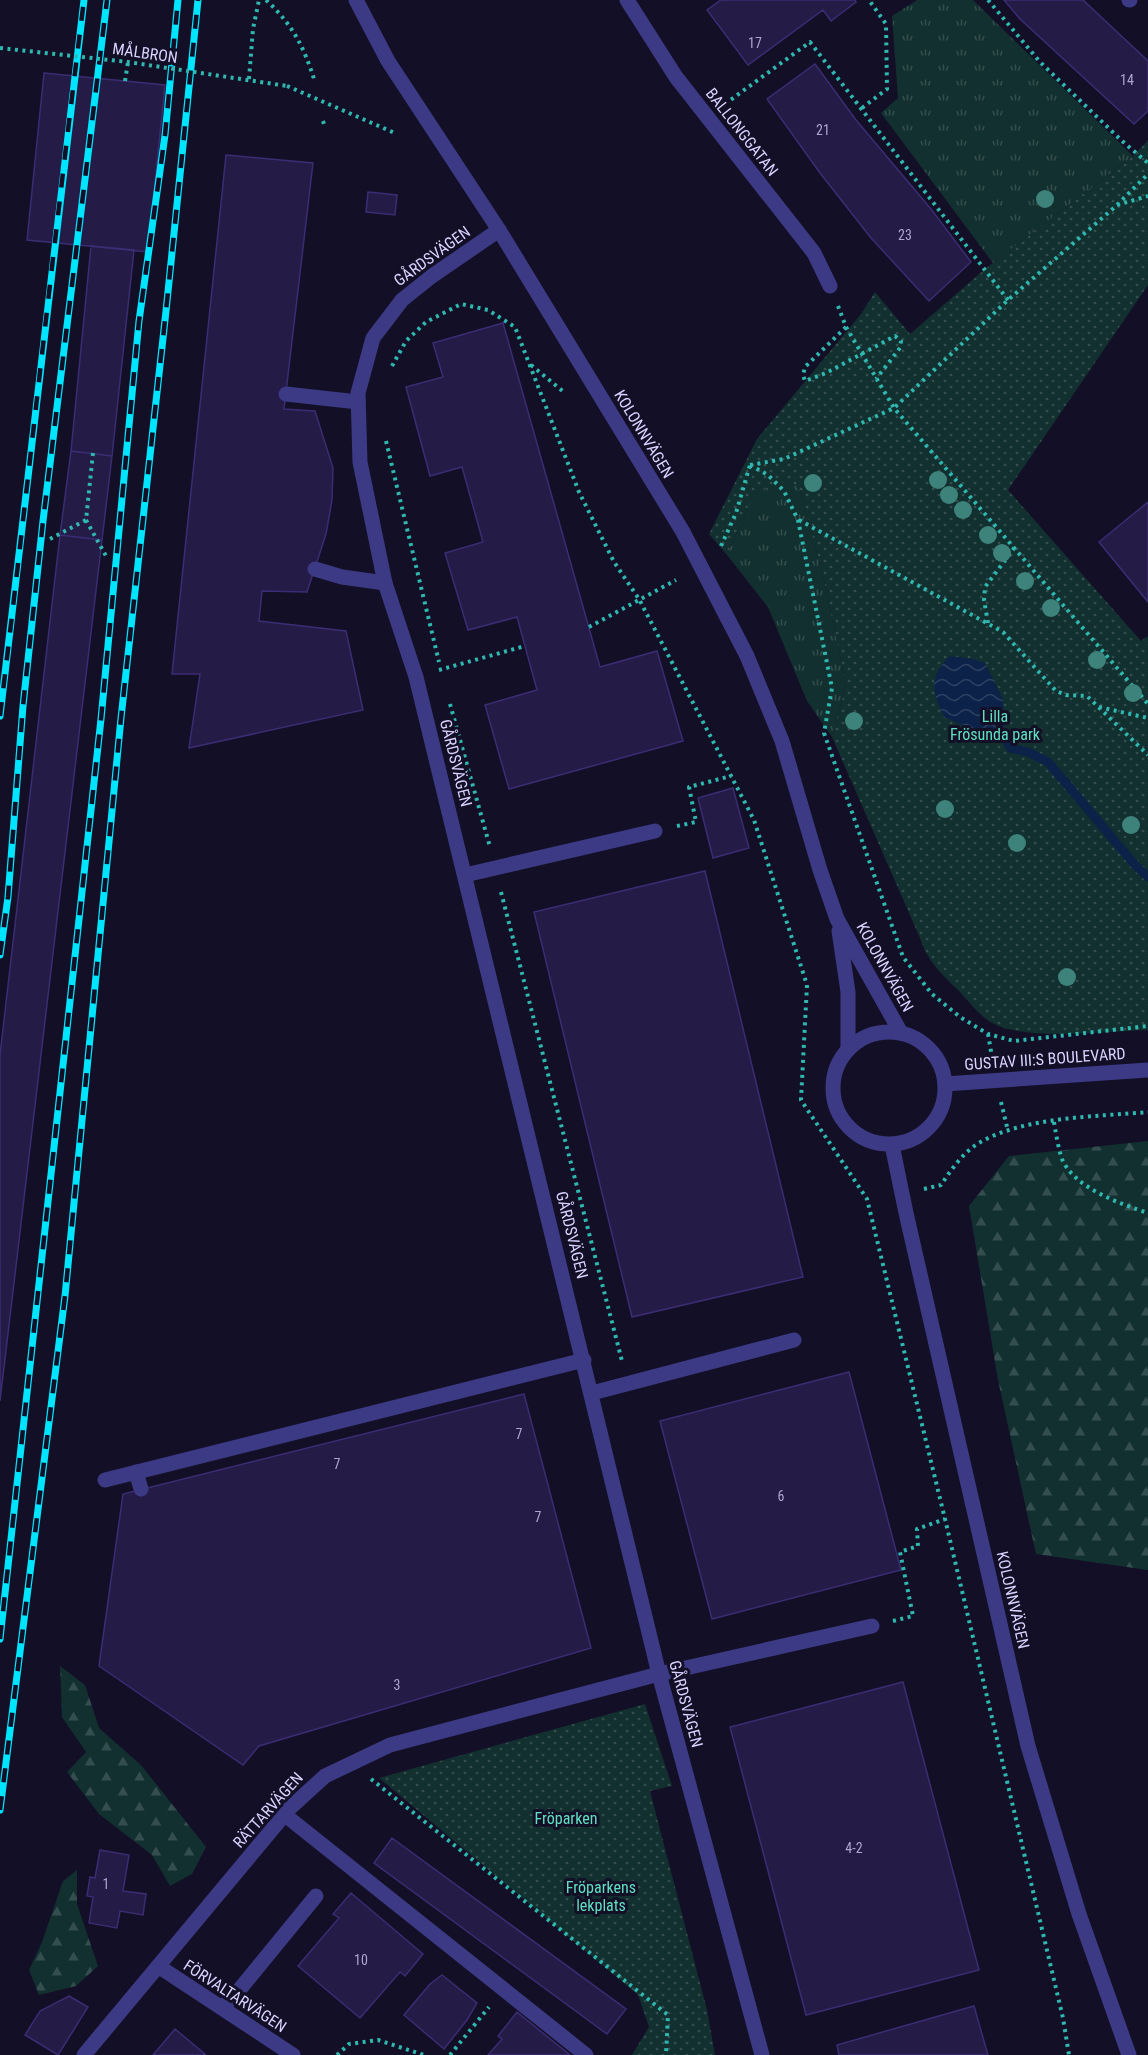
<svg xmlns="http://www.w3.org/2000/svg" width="1148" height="2055" viewBox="0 0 1148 2055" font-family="'Roboto Condensed',sans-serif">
<defs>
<pattern id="grass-tufts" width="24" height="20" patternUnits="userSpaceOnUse" patternTransform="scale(1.5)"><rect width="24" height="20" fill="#12302f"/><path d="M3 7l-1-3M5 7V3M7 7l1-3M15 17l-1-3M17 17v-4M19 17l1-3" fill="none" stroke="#344d4e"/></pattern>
<pattern id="forest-firs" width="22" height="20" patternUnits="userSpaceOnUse" patternTransform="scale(1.5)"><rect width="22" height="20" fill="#12302f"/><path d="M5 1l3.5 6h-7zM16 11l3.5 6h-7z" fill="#344d4e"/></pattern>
<pattern id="park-dots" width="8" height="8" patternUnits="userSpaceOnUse" patternTransform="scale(1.5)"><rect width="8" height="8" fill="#12302f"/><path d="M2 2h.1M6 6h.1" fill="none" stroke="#344d4e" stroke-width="1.8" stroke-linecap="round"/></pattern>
<pattern id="water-waves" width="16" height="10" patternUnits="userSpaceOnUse" patternTransform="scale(1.5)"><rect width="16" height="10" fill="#0c2248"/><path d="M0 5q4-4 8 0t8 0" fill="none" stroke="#2f4163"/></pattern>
</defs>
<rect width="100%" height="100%" fill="#130f26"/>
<path fill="url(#grass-tufts)" d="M917,0H973L1133,156L993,263L881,113L898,98L892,16Z
M789,479L800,490L823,575L846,685L832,737L807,701L768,607L727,555L754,493Z"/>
<path fill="url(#forest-firs)" d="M1148,1141V1570L1036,1554L998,1380L969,1206L1009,1156Z
M60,1666L85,1685L99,1728L141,1765L206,1847L192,1874L170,1886L152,1855L99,1814L67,1772L86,1752L62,1717Z
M77,1870V1904L98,1966L76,1986L39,1995L29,1970L42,1942L63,1881Z"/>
<path fill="url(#park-dots)" d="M1148,140V285L1008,490L1141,641L1148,636V1030C1108,1031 1028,1041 994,1024C980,1017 968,1000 957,989C942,975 926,959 920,938L832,737L846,685L823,575L800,490L789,480L754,493L727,555L709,534L757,439L861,314L875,292L910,334L985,269L1133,156Z
M645,1704L672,1786L650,1791L707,2010L715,2055H632L649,2027L638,1995L379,1778Z"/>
<path fill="url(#water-waves)" d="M950,656L973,659L985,663L1003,699L1004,732L986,736L944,717C932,692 928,677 950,656Z"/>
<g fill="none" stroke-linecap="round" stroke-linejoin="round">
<path stroke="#0c2248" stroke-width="9" d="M1004,732L1010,748L1028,752L1048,762L1136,866L1148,877"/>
</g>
<path fill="#241b47" stroke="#3b2d73" stroke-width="1.5" d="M721,0H855L856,2L831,21L823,10L748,65L707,10Z
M1004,0H1083L1148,61V111L1134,124L1020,19Z
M815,64L856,120L931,209L971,262L929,301L871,238L820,173L767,99Z
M44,73L165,85L148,252L27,240Z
M226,155L313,163L284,409L315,411L333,468L332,500L326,534L307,592L262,591L259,621L346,631L363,710L189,748L200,674H172Z
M368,192L397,195L395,215L366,212Z
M91,246L134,250L112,456L71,451Z
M503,323L600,667L657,651L683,741L509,789L485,705L537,690L517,617L468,630L445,553L483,542L462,467L430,476L406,387L443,377L433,343Z
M71,451L112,456L102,540L60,535Z
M1148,502V602L1099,542Z
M60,535L102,540L0,1401V1055Z
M733,788L749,848L713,858L698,798Z
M705,871L803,1277L632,1317L534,912Z
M849,1372L901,1570L712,1619L660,1421Z
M524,1394L591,1648L259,1746L243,1765L99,1666L123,1494Z
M903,1682L979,1970L806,2015L730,1727Z
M392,1838L626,2009L607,2034L374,1863Z
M100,1850L129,1855L123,1891L146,1894L143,1915L120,1911L117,1928L89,1923L93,1897L87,1896L90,1877L95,1878Z
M351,1893L423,1954L405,1976L400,1972L360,2018L298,1966L339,1918L333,1914Z
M442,1975L477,2003L467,2020L444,2049L404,2015L430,1984Z
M69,1996L88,2007L58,2055L25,2035L40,2011Z
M974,2006L988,2055H839L837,2045Z
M517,2012L570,2055H488L502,2039L498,2036Z
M175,2029L206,2055H153Z"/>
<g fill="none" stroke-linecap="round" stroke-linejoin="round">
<path stroke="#2fb8b0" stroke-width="4" stroke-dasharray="3 4.5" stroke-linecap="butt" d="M266,0C293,25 304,47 315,82
M988,0L1040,62L1122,141L1148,163
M249,79L253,29L259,0
M125,81L128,62
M287,86L397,134
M725,104L810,42L1008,300
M862,108L887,89L886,24L869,0
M323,121L325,127
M1117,205L1148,196
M838,306L846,327L894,408L1148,704
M846,327L805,367L803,375L805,381L826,373L895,336L901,341L900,348L876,379
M531,365L565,393
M392,366L406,341L426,322L461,304L488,310L515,327L579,492L614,562L639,599L754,820L807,985L801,1100L867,1199L945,1519L1063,2018L1069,2055
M386,441L439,662
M750,465L768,475L784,491L798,520L832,688L824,733L903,957L932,994L960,1017L988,1034L1014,1041L1148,1026
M750,465L784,459L894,408L1008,300L1116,206L1148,174
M86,520L106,556
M799,520L1003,632L1056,691L1066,695L1087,696L1148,755
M50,539L86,520L93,453
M721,546L736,513L750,465
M988,623L984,600L985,587L1015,547
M589,627L676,580
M439,670L525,646
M450,704L490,847
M1099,707L1148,718
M677,826L696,822L689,787L731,776
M501,892L622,1361
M988,1034L992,1057
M1001,1102L1008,1131
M1054,1122C1056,1134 1058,1147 1062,1159C1074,1188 1121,1204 1148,1213
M924,1189L941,1185C951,1170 962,1154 977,1144C1024,1116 1095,1117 1148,1112
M893,1621L913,1616L900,1552L918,1546L917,1529L945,1519
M371,1779L668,2015L666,2055
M337,2055L349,2044L378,2040L424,2055
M450,2055L489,2007"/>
<path stroke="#3d3a85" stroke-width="15" d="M286,394L358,402
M315,569L342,577L385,583
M465,875L655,831
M592,1393L794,1340
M136,1472L141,1489
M105,1480L584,1360
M659,1674L872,1626
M285,1815L586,2055
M222,2008L240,1989L316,1896"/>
<path stroke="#3d3a85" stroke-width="15" d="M627,0L676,77L814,253L830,286
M1129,0H1130
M499,230L432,276L402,300L373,338L358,393L360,462L385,583L416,677L659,1674L762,2055
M945,1084L1148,1070
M158,1966L293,2055
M84,2055L290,1808L325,1776L390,1745L659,1674"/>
<path stroke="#3d3a85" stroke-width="15" d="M356,0L388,61L499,230L683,532L747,656L782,741L820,870L837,919L901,1033
M839,931L848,992V1048
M833 1088a56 56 0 1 1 112 0a56 56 0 1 1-112 0Z
M892,1145L906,1213L1028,1746L1079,1914L1129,2055"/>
<g stroke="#00e5ff" stroke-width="7">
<path id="rail" d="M0,716C29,477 54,238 84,0
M0,955L8,897L23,706L43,521L107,0
M0,1639L101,719L139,321L165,135L178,0
M0,1810L65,1296L121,718L166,311L198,0"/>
</g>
<use href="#rail" stroke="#130f26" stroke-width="4.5" stroke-dasharray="14" stroke-linecap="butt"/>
<path stroke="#2fb8b0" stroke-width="4" stroke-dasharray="3 4.5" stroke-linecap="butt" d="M0,48L128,62L287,86"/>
</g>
<g fill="#3d827b">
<circle cx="1045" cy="199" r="9"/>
<circle cx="938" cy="480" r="9"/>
<circle cx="813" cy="483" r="9"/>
<circle cx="949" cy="495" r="9"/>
<circle cx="963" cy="510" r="9"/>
<circle cx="988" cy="535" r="9"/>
<circle cx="1002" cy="553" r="9"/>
<circle cx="1025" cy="581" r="9"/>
<circle cx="1051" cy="608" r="9"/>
<circle cx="1097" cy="660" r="9"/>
<circle cx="1133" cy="693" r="9"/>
<circle cx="854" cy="721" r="9"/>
<circle cx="945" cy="809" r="9"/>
<circle cx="1131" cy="825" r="9"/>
<circle cx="1017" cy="843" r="9"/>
<circle cx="1067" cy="977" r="9"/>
</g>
<g text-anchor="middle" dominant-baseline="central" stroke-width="6" stroke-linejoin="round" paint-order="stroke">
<g font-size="14" fill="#aca6d1">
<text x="755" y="43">17</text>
<text x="1127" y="80">14</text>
<text x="823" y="130">21</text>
<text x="905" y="235">23</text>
<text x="519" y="1434">7</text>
<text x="337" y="1464">7</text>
<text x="781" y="1496">6</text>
<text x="538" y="1517">7</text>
<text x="397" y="1685">3</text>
<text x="854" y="1848">4-2</text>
<text x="106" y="1884">1</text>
<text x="361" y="1960">10</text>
</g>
<g font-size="16" fill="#d9d4ff" stroke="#130f26">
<text transform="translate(145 53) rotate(8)">MÅLBRON</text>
<text transform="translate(742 132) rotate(52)">BALLONGGATAN</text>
<text transform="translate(432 256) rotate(-36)">GÅRDSVÄGEN</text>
<text transform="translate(644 434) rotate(59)">KOLONNVÄGEN</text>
<text transform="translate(456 763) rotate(76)">GÅRDSVÄGEN</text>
<text transform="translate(885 967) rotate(61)">KOLONNVÄGEN</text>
<text transform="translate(1045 1059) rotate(-4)">GUSTAV III:S BOULEVARD</text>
<text transform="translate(572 1235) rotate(76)">GÅRDSVÄGEN</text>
<text transform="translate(1013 1600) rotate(77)">KOLONNVÄGEN</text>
<text transform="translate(686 1704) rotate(75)">GÅRDSVÄGEN</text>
<text transform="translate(268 1810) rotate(-48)">RÄTTARVÄGEN</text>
<text transform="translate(235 1996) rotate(33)">FÖRVALTARVÄGEN</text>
</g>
<g font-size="16" fill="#5fe0c0" stroke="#130f26">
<text x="995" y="716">Lilla<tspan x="995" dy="18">Frösunda park</tspan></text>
<text x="566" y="1818">Fröparken</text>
<text x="601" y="1887">Fröparkens<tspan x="601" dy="18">lekplats</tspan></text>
</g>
</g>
</svg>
